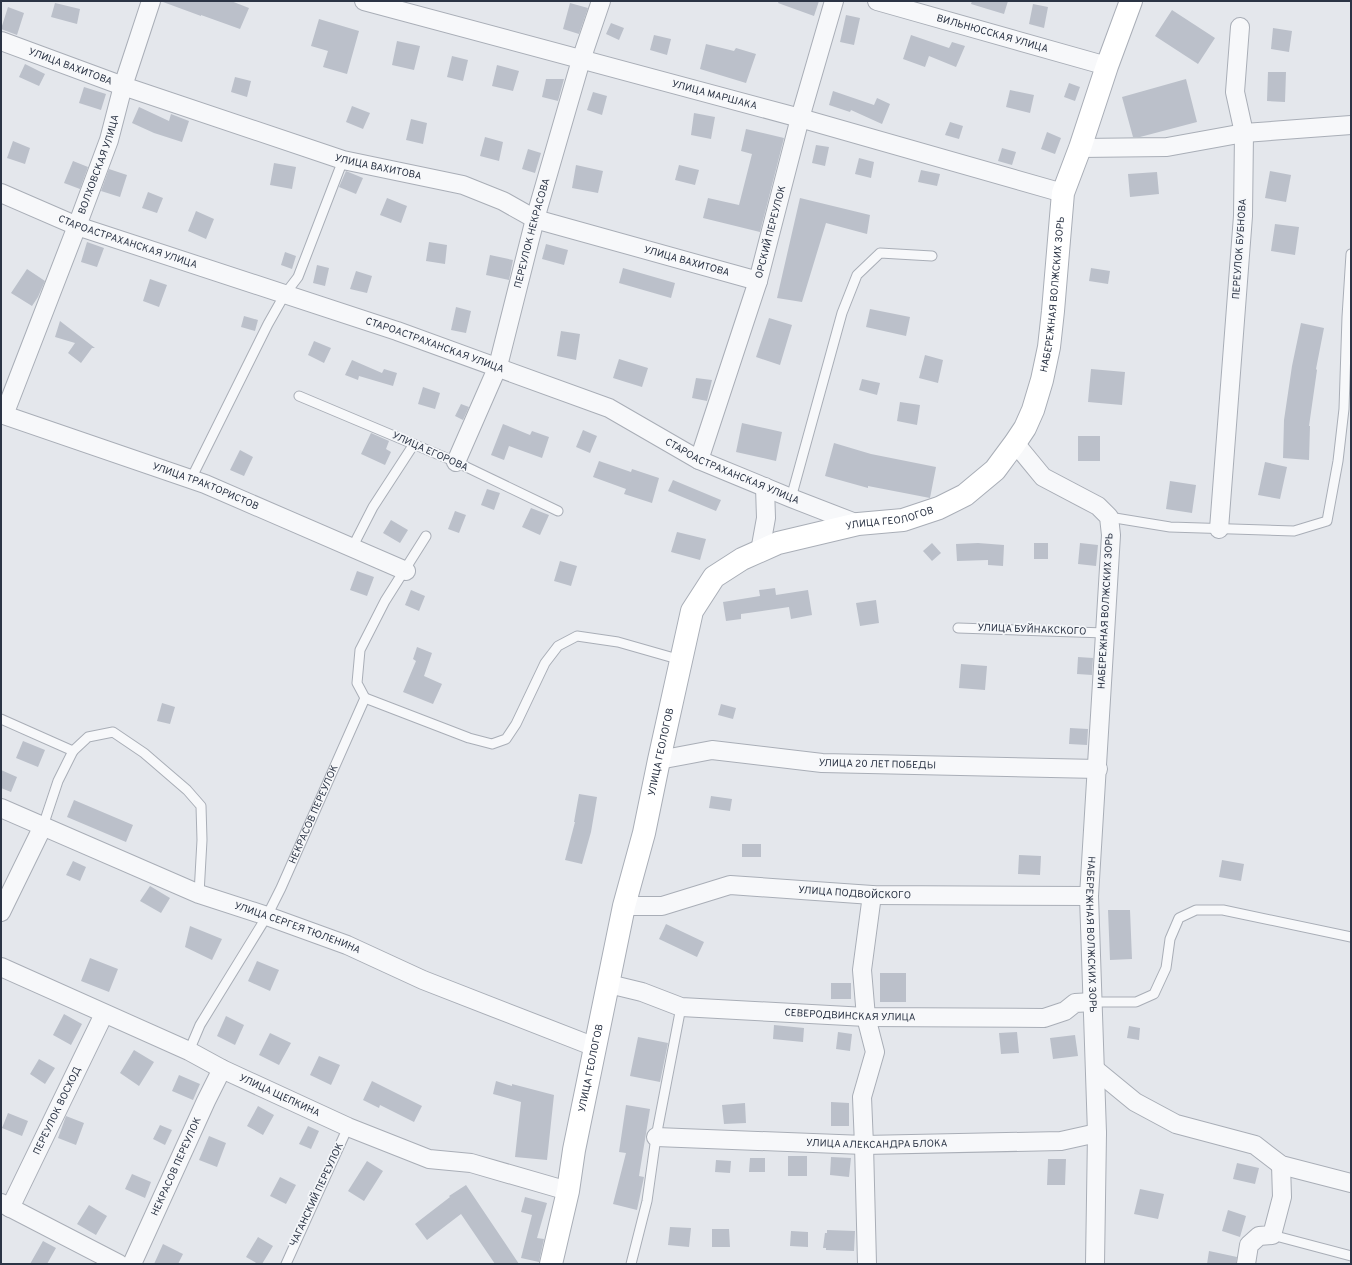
<svg xmlns="http://www.w3.org/2000/svg" width="1352" height="1265" viewBox="0 0 1352 1265" font-family="Overpass,sans-serif">
<rect width="100%" height="100%" fill="#e4e7ec"/>
<path fill="#bbc0ca" d="M164,1H231L249,8L240,29L201,15V16L163,2Z
M779,1H819L814,16L778,3Z
M972,1H1008L1004,14L971,4Z
M55,3L80,9L77,24L51,17Z
M570,3L588,8L579,34L563,29Z
M1033,4L1048,7L1044,28L1029,24Z
M8,7L24,13L17,35L1,29Z
M1172,10L1215,38L1198,64L1155,36Z
M846,15L860,18L854,45L840,42Z
M319,19L359,31L347,74L323,67L328,51L311,46Z
M611,23L624,28L619,40L606,34Z
M1273,28L1292,31L1289,52L1271,49Z
M654,35L671,39L667,55L650,50Z
M911,35L949,48L952,42L965,46L956,67L929,56L925,67L903,59Z
M397,41L420,46L414,70L392,65Z
M706,44L734,51L736,48L756,54L746,83L700,69Z
M452,56L468,60L463,81L447,77Z
M25,64L45,74L39,86L19,77Z
M497,65L519,71L513,91L492,86Z
M1268,72H1286L1285,102L1267,101Z
M235,77L251,81L247,97L231,92Z
M546,79H564L558,101L542,97Z
M1186,79L1197,122L1140,137H1133L1122,97Z
M1069,83L1080,87L1075,101L1064,97Z
M84,87L106,94L101,110L79,103Z
M1010,90L1034,95L1030,113L1006,107Z
M833,91L874,105L877,98L890,104L882,124L851,110L850,112L829,105Z
M593,92L607,96L602,115L587,110Z
M352,106L370,113L363,129L346,122Z
M139,107L169,121L171,114L189,121L182,142L154,133L132,123Z
M694,113L715,117L711,139L691,135Z
M411,119L427,123L423,144L406,140Z
M950,122L963,126L959,139L945,135Z
M746,129L784,138L760,232L703,218L708,198L739,205L752,154L741,151Z
M1047,132L1061,138L1055,154L1041,149Z
M485,137L503,142L499,161L480,156Z
M13,141L30,148L25,164L7,158Z
M816,145L829,147L825,166L812,163Z
M1002,148L1016,152L1012,165L998,161Z
M528,149L541,153L535,173L522,169Z
M859,158L874,162L871,178L855,174Z
M73,161L88,167L80,189L64,183Z
M274,163L296,167L292,189L270,185Z
M576,165L603,171L598,193L572,188Z
M679,165L699,170L695,185L675,180Z
M109,169L127,175L120,197L101,191Z
M921,170L940,174L937,186L918,182Z
M346,171L363,178L356,194L339,187Z
M1270,171L1291,175L1286,202L1265,198Z
M1157,172L1159,194L1130,197L1128,174Z
M148,192L163,198L157,213L142,208Z
M387,198L407,206L401,223L380,215Z
M800,198L870,215L867,234L826,223L802,302L777,298Z
M196,211L214,219L206,239L188,231Z
M1275,224L1299,227L1295,255L1271,251Z
M87,242L104,248L97,267L81,262Z
M429,242L447,245L445,264L426,261Z
M546,244L568,250L564,265L542,259Z
M285,252L296,256L292,269L281,265Z
M490,255L513,260L509,280L486,275Z
M317,265L329,268L325,286L313,283Z
M623,268L675,283L671,298L619,283Z
M1091,268L1110,271L1108,284L1089,281Z
M27,269L45,281L38,297L32,306L11,293Z
M356,271L372,276L367,293L350,289Z
M150,279L167,285L159,307L143,301Z
M456,307L471,311L466,333L451,330Z
M870,309L910,317L906,336L866,327Z
M244,316L258,320L255,331L241,327Z
M769,318L792,325L780,365L756,357Z
M60,321L95,348H92L81,363L68,353L75,343L55,337Z
M1301,323L1324,328L1316,369L1317,370L1309,426H1310L1309,460L1283,458L1284,420L1292,366Z
M561,331L580,334L576,360L557,356Z
M314,341L331,348L324,363L308,355Z
M925,355L943,360L938,383L919,378Z
M619,359L648,368L642,387L613,378Z
M352,360L382,373L384,369L397,373L393,386L359,376L358,380L345,375Z
M1091,369L1125,372L1122,405L1088,402Z
M696,378L712,380L707,401L692,398Z
M862,379L880,383L877,395L859,390Z
M423,387L440,393L435,409L418,404Z
M900,402L920,405L917,425L897,421Z
M461,404L469,407L463,420L455,416Z
M742,423L782,432L776,461L736,452Z
M503,424L530,435L532,431L549,437L542,458L509,446L504,460L491,455Z
M583,430L597,436L590,453L576,447Z
M371,433L389,441L386,449L391,452L385,465L361,454Z
M1078,436H1100V461H1078Z
M834,443L871,454L936,467L930,498L868,486V488L825,476Z
M240,450L253,457L244,476L230,470Z
M599,461L631,472L632,469L659,478L652,503L624,494L626,489L593,477Z
M1265,462L1287,467L1280,499L1258,495Z
M673,480L721,500L716,511L668,491Z
M1170,481L1196,485L1192,513L1166,509Z
M487,489L500,493L494,510L481,505Z
M531,508L549,515L540,535L522,527Z
M455,511L466,515L459,533L448,529Z
M391,520L408,530L400,543L383,533Z
M677,532L706,539L700,560L671,552Z
M932,543L941,553L932,561L923,551Z
M978,543L1004,545L1003,566L988,565V560L957,561L956,544Z
M1034,543H1048V559H1034Z
M1080,543L1098,545L1096,566L1078,564Z
M560,561L577,566L571,586L554,581Z
M357,571L374,577L367,596L350,590Z
M775,588L776,595L808,590L812,615L791,619L789,607L741,614V619L726,621L723,602L760,596L759,590Z
M411,590L425,596L419,611L405,605Z
M876,600L879,623L860,626L856,603Z
M417,647L432,653L424,676L442,684L433,704L403,692L416,661L413,659Z
M1078,657L1093,658L1092,675L1077,674Z
M961,664L987,666L985,690L959,688Z
M162,703L175,707L170,724L157,721Z
M721,704L736,708L733,719L718,715Z
M1070,728L1088,729L1087,745L1069,744Z
M23,741L45,750L38,767L16,758Z
M1,770L17,777L11,792L1,788Z
M579,794L597,797L591,832L582,864L565,860L575,822H574Z
M711,796L732,799L730,811L709,808Z
M74,800L133,825L126,842L67,817Z
M742,844H761V857H742Z
M1019,855L1041,856L1040,875L1018,874Z
M1222,860L1244,864L1241,881L1219,877Z
M73,861L86,867L80,881L66,875Z
M150,886L170,898L161,913L140,901Z
M1108,910H1130L1132,959L1110,960Z
M666,924L704,942L697,957L659,939Z
M190,926L222,939L212,960L185,947Z
M90,958L118,969L109,992L81,981Z
M257,961L279,970L270,991L248,981Z
M880,973H906V1002H880Z
M831,983H851V999H831Z
M64,1014L82,1024L71,1045L53,1035Z
M226,1016L244,1025L235,1045L217,1036Z
M774,1025L804,1028L803,1042L773,1039Z
M1129,1026L1140,1028L1139,1040L1127,1038Z
M838,1032L852,1034L850,1051L836,1049Z
M1017,1032L1019,1053L1001,1054L999,1033Z
M270,1033L291,1043L279,1065L259,1055Z
M1075,1035L1078,1056L1053,1059L1050,1038Z
M638,1037L668,1043L660,1082L630,1076Z
M134,1050L154,1062L139,1086L120,1073Z
M319,1056L340,1065L331,1085L310,1075Z
M39,1059L55,1068L45,1084L30,1074Z
M179,1075L200,1084L193,1100L172,1091Z
M372,1081L422,1106L414,1122L380,1105L379,1108L363,1100Z
M496,1081L512,1086V1084L554,1095L547,1160L515,1157L521,1102L493,1094Z
M831,1102L849,1103V1126H831Z
M745,1103L746,1123L724,1124L722,1105Z
M626,1105L650,1109L639,1176L644,1177L637,1210L613,1204L626,1153L619,1152Z
M258,1106L274,1115L263,1135L247,1126Z
M8,1113L28,1121L22,1136L2,1128Z
M66,1116L84,1123L76,1145L58,1138Z
M160,1125L172,1130L165,1145L153,1139Z
M308,1126L319,1131L311,1149L299,1144Z
M209,1136L226,1143L217,1167L199,1160Z
M788,1156H807V1176H788Z
M831,1157L851,1158L849,1177L830,1175Z
M750,1158H765V1172H749Z
M1048,1159H1066L1065,1185H1047Z
M716,1160L731,1161L730,1173L715,1172Z
M367,1161L383,1171L364,1201L348,1191Z
M1237,1163L1259,1168L1255,1184L1233,1179Z
M132,1174L151,1182L145,1198L125,1189Z
M280,1177L296,1185L286,1204L270,1196Z
M466,1185L505,1243L519,1264H495L461,1214L427,1240L415,1224L450,1197L449,1196Z
M1140,1189L1164,1194L1158,1219L1134,1214Z
M525,1197L547,1203L537,1238L544,1239L539,1262L521,1258L532,1215L521,1212Z
M89,1205L107,1216L96,1235L77,1224Z
M1228,1210L1246,1216L1240,1237L1222,1231Z
M670,1227L691,1228L689,1247L668,1245Z
M712,1229H729L730,1247H712Z
M827,1230L855,1231L854,1251L826,1250V1248H823L825,1233H827Z
M791,1231L808,1232V1247L790,1246Z
M258,1237L273,1246L262,1264H258L246,1257Z
M43,1241L56,1248L47,1264H30Z
M163,1244L183,1254L178,1264H154Z
M1209,1251L1237,1257L1236,1264H1207Z"/>
<g fill="none" stroke-linecap="round" stroke-linejoin="round">
<g stroke="#a9aeb7" stroke-width="11">
<g id="lane">
<path d="M299,396L456,462L558,511"/>
<path d="M191,479L268,324L285,294L298,277L343,160"/>
<path d="M791,498L842,313L857,275L880,253L932,256"/>
<path d="M1109,517L1170,527L1294,531L1327,521L1338,461L1344,409L1347,317L1351,254"/>
<path d="M352,548L373,507L414,444"/>
<path d="M958,628L1105,633"/>
<path d="M365,698L469,738L492,744L506,739L516,724L545,663L558,646L577,636L618,642L681,660"/>
<path d="M1,719L73,751L88,737L113,732L144,753L187,790L201,806L202,840L199,894"/>
<path d="M43,826L58,781L73,751"/>
<path d="M1093,1002H1136L1154,994L1166,968L1170,939L1179,918L1196,910H1223L1351,937"/>
<path id="s1" d="M189,1051L200,1025L267,916L281,888L365,698L357,683L360,650L385,601L426,536"/>
<path d="M1272,1235L1351,1256"/>
<path d="M286,1264L348,1127"/>
<path d="M631,1264L647,1201L656,1137L681,1007"/>
</g>
</g>
<g stroke="#a9aeb7" stroke-width="20">
<g id="street">
<path id="s2" d="M364,1L800,118L1063,193"/>
<path id="s3" d="M877,1L1107,66"/>
<path d="M1240,27L1235,92L1244,133L1351,125"/>
<path id="s4" d="M1,41L123,86L343,160L463,185L503,201L535,219L758,281"/>
<path d="M1080,148L1167,147L1244,133L1243,216L1219,529"/>
<path id="s5" d="M1,193L77,226L397,331L609,408L699,460L791,498L858,524"/>
<path id="s6" d="M1,414L205,484L406,571"/>
<path id="s7" d="M4,415L77,226L109,140L123,86L151,1"/>
<path id="s8" d="M1015,443L1043,477L1098,506L1109,517L1111,535L1089,896L1097,1133L1095,1264"/>
<path id="s9" d="M699,460L758,281L800,118L834,1"/>
<path id="s10" d="M456,462L498,366L535,219L581,60L601,1"/>
<path d="M760,551L766,518L765,487"/>
<path id="s11" d="M659,760L712,750L822,763L1098,769"/>
<path id="s12" d="M1,808L199,894L267,916L347,945L423,980L595,1047"/>
<path id="s13" d="M624,906H662L730,885L872,895L1089,896"/>
<path d="M1,912L43,826"/>
<path id="s14" d="M1,967L189,1051L222,1069L348,1127L429,1159L471,1163L568,1191"/>
<path id="s15" d="M609,984L642,992L681,1007L866,1017L1044,1018L1065,1011L1075,1003L1093,1002"/>
<path d="M1096,1070L1135,1102L1176,1124L1255,1145L1281,1165L1351,1183"/>
<path id="s16" d="M656,1137L864,1145L1061,1141L1097,1133"/>
<path d="M1,1203L119,1264"/>
<path id="s17" d="M10,1208L104,1014"/>
<path id="s18" d="M132,1264L206,1101L222,1069"/>
<path d="M867,1264L864,1145L862,1097L875,1052L866,1017L862,970L872,895"/>
<path d="M1246,1264L1249,1245L1259,1236L1272,1235L1282,1197L1281,1165"/>
</g>
</g>
<g stroke="#a9aeb7" stroke-width="24">
<g id="secondary">
<path id="s19" d="M551,1264L568,1191L574,1150L624,906L644,833L659,760L692,611L714,577L742,559L778,543L858,524L903,520L939,508L965,495L995,470L1015,443L1025,428L1033,410L1042,380L1049,347L1053,311L1063,193L1080,148L1107,66L1131,1"/>
</g>
</g>
<use href="#lane" stroke="#f7f8fa" stroke-width="9"/>
<use href="#street" stroke="#f7f8fa" stroke-width="18"/>
<use href="#secondary" stroke="#fff" stroke-width="22"/>
</g>
<g text-anchor="middle" dominant-baseline="central" stroke-width="3.5" stroke-linejoin="round" paint-order="stroke">
<g font-size="10" fill="#2b3445" stroke="#f4f6f9">
<text stroke="none"><textPath href="#s3" startOffset="120">ВИЛЬНЮССКАЯ УЛИЦА</textPath></text>
<text stroke="none"><textPath href="#s4" startOffset="74">УЛИЦА ВАХИТОВА</textPath></text>
<text stroke="none"><textPath href="#s2" startOffset="363">УЛИЦА МАРШАКА</textPath></text>
<text stroke="none"><textPath href="#s7" startOffset="268">ВОЛХОВСКАЯ УЛИЦА</textPath></text>
<text stroke="none"><textPath href="#s4" startOffset="398">УЛИЦА ВАХИТОВА</textPath></text>
<text stroke="none"><textPath href="#s9" startOffset="239">ОРСКИЙ ПЕРЕУЛОК</textPath></text>
<text stroke="none"><textPath href="#s10" startOffset="242">ПЕРЕУЛОК НЕКРАСОВА</textPath></text>
<text stroke="none"><textPath href="#s5" startOffset="136">СТАРОАСТРАХАНСКАЯ УЛИЦА</textPath></text>
<text transform="translate(1240 249) rotate(-86)">ПЕРЕУЛОК БУБНОВА</text>
<text stroke="none"><textPath href="#s4" startOffset="722">УЛИЦА ВАХИТОВА</textPath></text>
<text stroke="none"><textPath href="#s19" startOffset="1204">НАБЕРЕЖНАЯ ВОЛЖСКИХ ЗОРЬ</textPath></text>
<text stroke="none"><textPath href="#s5" startOffset="460">СТАРОАСТРАХАНСКАЯ УЛИЦА</textPath></text>
<text transform="translate(430 452) rotate(24)">УЛИЦА ЕГОРОВА</text>
<text stroke="none"><textPath href="#s5" startOffset="784">СТАРОАСТРАХАНСКАЯ УЛИЦА</textPath></text>
<text stroke="none"><textPath href="#s6" startOffset="217">УЛИЦА ТРАКТОРИСТОВ</textPath></text>
<text stroke="none"><textPath href="#s19" startOffset="896">УЛИЦА ГЕОЛОГОВ</textPath></text>
<text transform="translate(1106 611) rotate(-87)">НАБЕРЕЖНАЯ ВОЛЖСКИХ ЗОРЬ</text>
<text transform="translate(1032 630) rotate(2)">УЛИЦА БУЙНАКСКОГО</text>
<text stroke="none"><textPath href="#s19" startOffset="524">УЛИЦА ГЕОЛОГОВ</textPath></text>
<text stroke="none"><textPath href="#s11" startOffset="220">УЛИЦА 20 ЛЕТ ПОБЕДЫ</textPath></text>
<text stroke="none"><textPath href="#s1" startOffset="268">НЕКРАСОВ ПЕРЕУЛОК</textPath></text>
<text stroke="none"><textPath href="#s13" startOffset="234">УЛИЦА ПОДВОЙСКОГО</textPath></text>
<text stroke="none"><textPath href="#s12" startOffset="320">УЛИЦА СЕРГЕЯ ТЮЛЕНИНА</textPath></text>
<text stroke="none"><textPath href="#s8" startOffset="540">НАБЕРЕЖНАЯ ВОЛЖСКИХ ЗОРЬ</textPath></text>
<text stroke="none"><textPath href="#s15" startOffset="245">СЕВЕРОДВИНСКАЯ УЛИЦА</textPath></text>
<text stroke="none"><textPath href="#s19" startOffset="200">УЛИЦА ГЕОЛОГОВ</textPath></text>
<text stroke="none"><textPath href="#s14" startOffset="307">УЛИЦА ЩЕПКИНА</textPath></text>
<text stroke="none"><textPath href="#s17" startOffset="108">ПЕРЕУЛОК ВОСХОД</textPath></text>
<text stroke="none"><textPath href="#s16" startOffset="221">УЛИЦА АЛЕКСАНДРА БЛОКА</textPath></text>
<text stroke="none"><textPath href="#s18" startOffset="107">НЕКРАСОВ ПЕРЕУЛОК</textPath></text>
<text transform="translate(317 1195) rotate(-65)">ЧАГАНСКИЙ ПЕРЕУЛОК</text>
</g>
</g>
<rect width="1352" height="1265" fill="none" stroke="#2b3445" stroke-width="4"/>
</svg>
